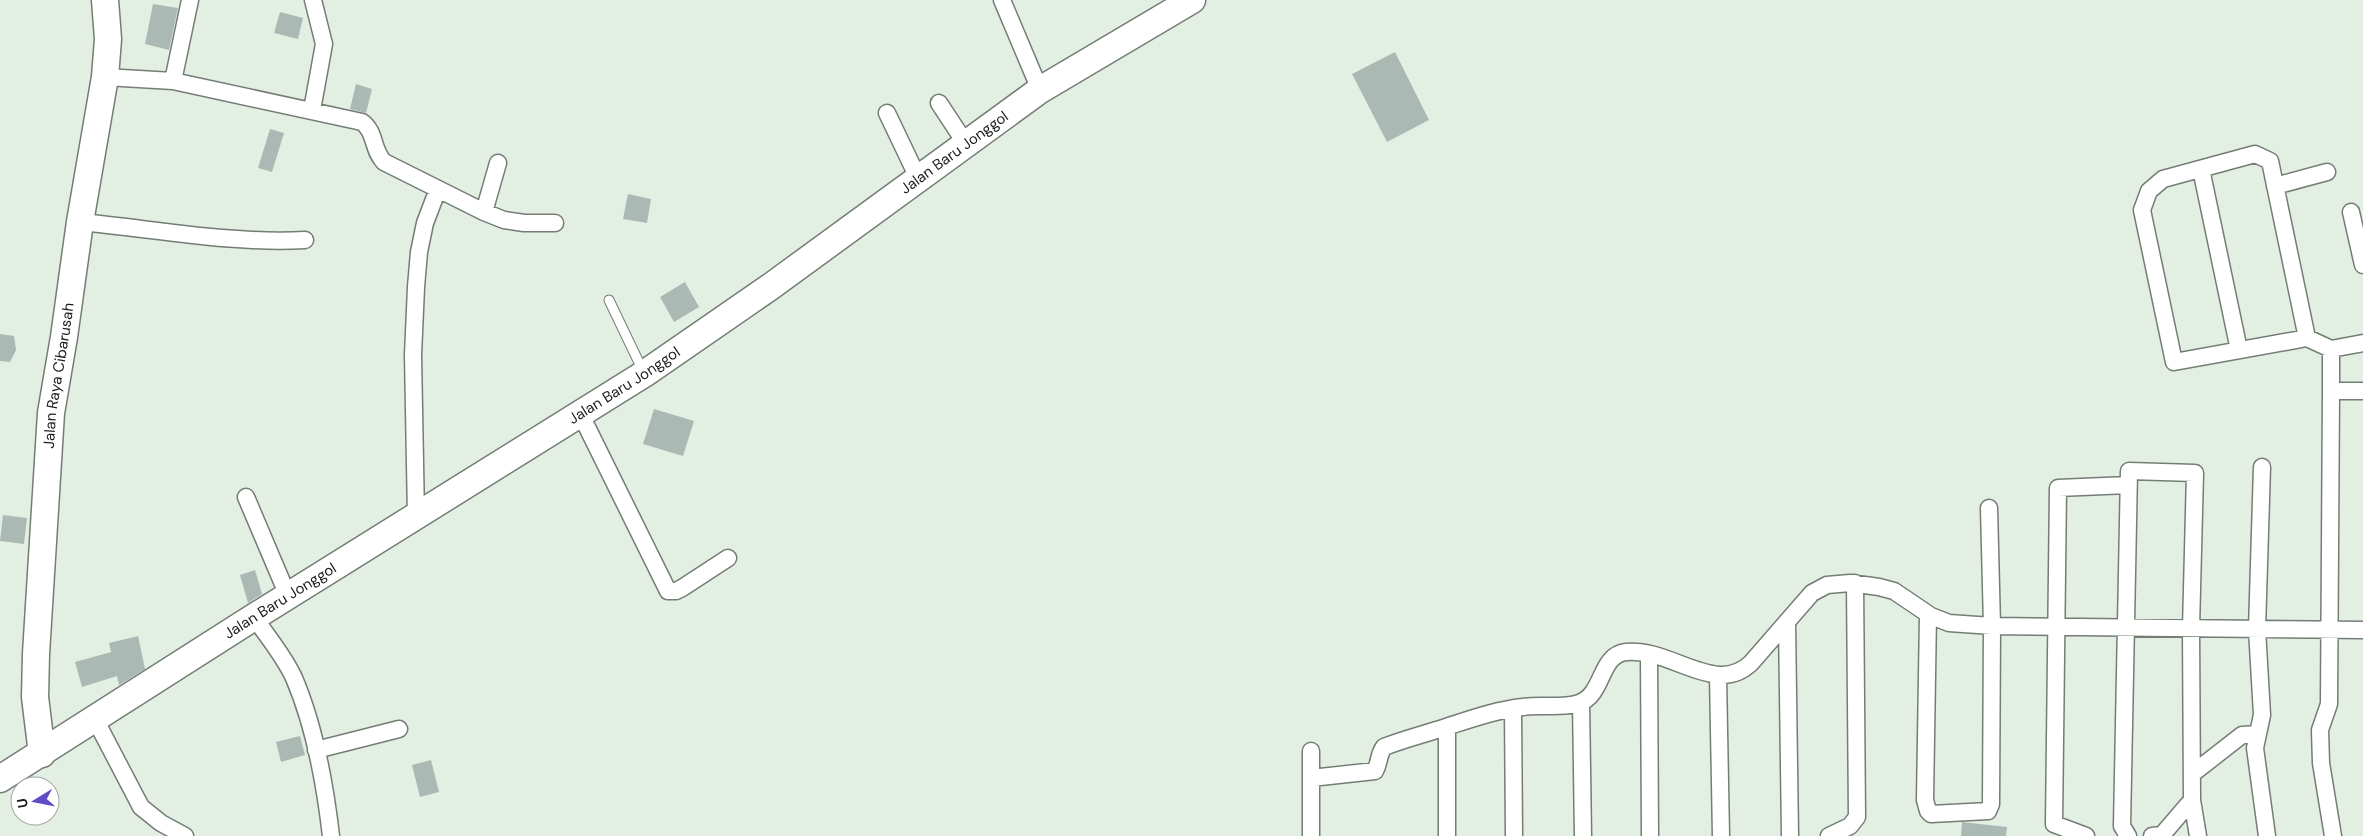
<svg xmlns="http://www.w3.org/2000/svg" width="2363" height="836" viewBox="0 0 2363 836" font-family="'DM Sans',sans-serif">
<rect width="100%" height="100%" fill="#e4efe4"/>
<path fill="#aab9b4" d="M153,4L178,8L169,50L145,44Z
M280,12L303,18L298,39L274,33Z
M1395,52L1429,120L1387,142L1352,74Z
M356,84L372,89L366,113L350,109Z
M270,129L284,133L272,172L258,168Z
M628,194L651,199L647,223L623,219Z
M685,282L699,307L674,322L660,297Z
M0,334L14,336L16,350L10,362L0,361Z
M654,409L694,421L683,456L643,444Z
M3,515L27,518L24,544L0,541Z
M255,570L262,594L248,603L240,575Z
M138,636L145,669L121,684L119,685L117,676L82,687L75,662L111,652L109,643Z
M300,736L305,755L281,762L276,742Z
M431,760L439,792L420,797L412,765Z
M1962,822L2007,827L2006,836H1961Z"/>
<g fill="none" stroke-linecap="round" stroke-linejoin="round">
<g stroke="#737d74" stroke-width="11">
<path id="service" d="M609,300L643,371"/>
</g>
<g stroke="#737d74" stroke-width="19">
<path id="minor" d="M1002,0L1040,90
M105,77L173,81L362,122C376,132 372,150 384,162L484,212L504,220L524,223H555
M173,81L190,0
M939,103L966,144
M312,110L324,44L313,0
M887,113L919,180
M2201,169L2239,350
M2275,186L2327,172
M484,212L498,163
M2351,212L2363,265
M80,222C155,229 230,244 305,240
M2307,338L2270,161L2255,154L2163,179L2149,191L2142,210L2174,362L2307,338L2331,349
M2331,391V349L2363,343
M580,413L668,591H676L682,588L728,558
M2262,467L2257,629L2262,715L2255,748L2267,836
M246,497L288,596
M416,517L413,355L416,287L419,252L425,223L438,189
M1928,614L1925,800L1928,811L1931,814L1988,811L1991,804L1992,626L1989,508
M254,617C267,636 284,656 294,678C315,727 325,784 331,836
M1787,622L1790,836
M1649,654L1650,836
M1718,676L1721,836
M1581,702L1583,836
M1513,709L1514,836
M95,719L141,807L161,823L185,836
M1447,727V836
M316,750L399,729
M2192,774L2242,735L2258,734
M1311,778L1375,771C1380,762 1378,755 1384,747C1404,739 1425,734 1446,727C1471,719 1496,710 1523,707C1541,704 1561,709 1579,703C1604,695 1599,655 1626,652C1670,647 1716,697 1751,663L1812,593L1827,585L1850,583L1879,587L1894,591L1931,616L1949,623L1992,626L2363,630
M1311,836V751
M1829,836L1850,826L1857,817L1855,583
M2086,836L2054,824L2058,488L2128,485
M2128,836L2122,826L2129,471L2195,473L2191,628L2192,800L2198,836
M2152,836L2162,835L2192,800
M2333,836L2321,763L2320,730L2329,704L2331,391H2363"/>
</g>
<g stroke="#737d74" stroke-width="29">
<g id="primary">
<path id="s1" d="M42,754L35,697L36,654L51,413L64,337L80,222L105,77L108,39L105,0"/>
<path id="s2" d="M0,779L254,617L644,374L770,287L1040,90L1192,0"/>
</g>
</g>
<use href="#service" stroke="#fff" stroke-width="9"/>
<use href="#minor" stroke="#fff" stroke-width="16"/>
<use href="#primary" stroke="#fff" stroke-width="26"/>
</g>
<g text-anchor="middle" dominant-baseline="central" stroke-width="5" stroke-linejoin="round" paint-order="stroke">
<g font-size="15" fill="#1a1d1a" stroke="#fff">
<text stroke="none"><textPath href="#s2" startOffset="1142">Jalan Baru Jonggol</textPath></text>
<text stroke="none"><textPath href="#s1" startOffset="380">Jalan Raya Cibarusah</textPath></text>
<text stroke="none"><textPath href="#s2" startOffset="738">Jalan Baru Jonggol</textPath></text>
<text stroke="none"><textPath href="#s2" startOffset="332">Jalan Baru Jonggol</textPath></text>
</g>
</g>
<g transform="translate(35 801) rotate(260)"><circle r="24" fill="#ffffff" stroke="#a3a5a3"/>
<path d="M0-4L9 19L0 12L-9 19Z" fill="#5d4cc4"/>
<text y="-8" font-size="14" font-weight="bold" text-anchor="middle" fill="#1a1d1a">U</text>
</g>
</svg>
